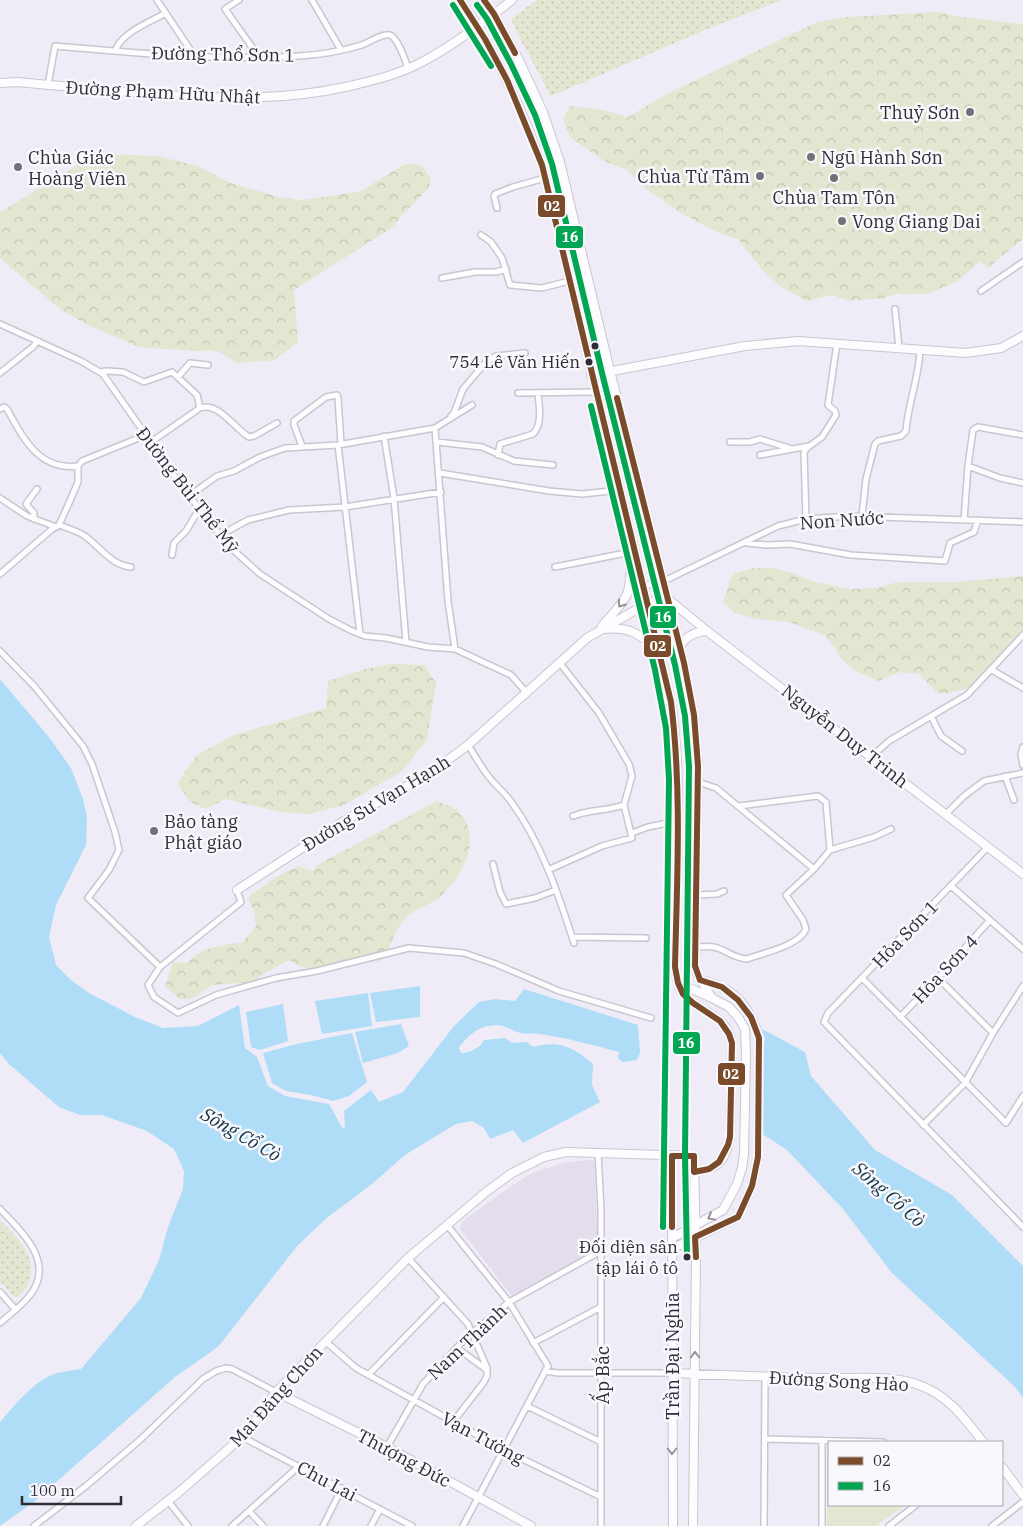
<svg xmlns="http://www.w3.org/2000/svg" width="1023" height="1526" viewBox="0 0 1023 1526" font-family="'IBM Plex Serif',serif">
<defs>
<pattern id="grass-dots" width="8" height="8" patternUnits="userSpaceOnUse" patternTransform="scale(1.25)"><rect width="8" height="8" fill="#e4e6d1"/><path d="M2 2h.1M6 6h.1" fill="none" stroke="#c4c6b4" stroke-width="1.8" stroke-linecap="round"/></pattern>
<pattern id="forest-crowns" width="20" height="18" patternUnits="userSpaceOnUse" patternTransform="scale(1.25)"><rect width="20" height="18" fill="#e4e6d1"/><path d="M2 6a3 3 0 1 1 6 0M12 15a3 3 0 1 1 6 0" fill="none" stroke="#c4c6b4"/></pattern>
</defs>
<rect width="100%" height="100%" fill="#f0ecf7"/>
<path fill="#e4ddec" d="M588,1160L594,1161L598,1250L512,1296L463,1233L460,1228L461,1224L464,1220L513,1185L534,1172L564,1163Z"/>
<path fill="url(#grass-dots)" d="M537,0H781L710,28L551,96L518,35L511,19Z
M0,1220C15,1236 36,1253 30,1278C28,1286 24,1292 17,1297H14L0,1281Z"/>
<path fill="url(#forest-crowns)" d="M938,12L962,17L1023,24V239L988,268L981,261L956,282L926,294H895L884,298L849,301L832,295L807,301L780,286L765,273L738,239L723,235L679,212L641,185L627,170L606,162L570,137L563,119L570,106L603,110L628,117L669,93L817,22L848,17Z
M100,154L157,156L198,166L230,183L279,197L303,200L361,191L405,164L420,165L431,178L429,187L390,229L294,290L298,342L275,360L237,363L218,351H195L139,347L90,326L61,310L0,258V212L71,169Z
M754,568H772L793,573L815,582L849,589L874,588L898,582H956L1023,576V630L1009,650L974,687L948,693H937L919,674L900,672L878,681L858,672L843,661L833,645L824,635L789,622L757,619L735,613L723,602L730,580L734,573Z
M393,664L424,665L436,683L427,740L401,772L344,805L310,814L280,812L226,799L205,809L189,801L177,783L197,755L234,735L326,708L328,681L365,669Z
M437,801C443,804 453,806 458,811C484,838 463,875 441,896C430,905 414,909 405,919C395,931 391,942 387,957L378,961H350L306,969L289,960L260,976L255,982L213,985L191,999H180L165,986L173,962L187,963C203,946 221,946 243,942L256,926L254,911L248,897L276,877L298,866L313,871L319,864Z"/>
<path fill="#e4e6d1" d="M829,1449V1505H905L876,1526H827V1455Z"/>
<path fill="#afddf7" d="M0,679L49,737L71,768L83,799L87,817L86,845L56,905L49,937L56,965L71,980L89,993L135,1017L163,1028L198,1026L239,1005L245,1048L257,1057L268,1086L285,1096L329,1104L343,1129L345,1127L344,1111L371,1090L379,1102L403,1092L454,1026L479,1002L495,999L515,1001L524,989L638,1025L640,1052L637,1060L622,1062L618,1058L619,1052C593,1045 567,1038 540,1034C534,1033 527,1034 521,1033C507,1030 507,1023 489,1026C478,1027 464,1039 459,1048L461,1053C470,1053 480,1048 484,1040L505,1038L512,1043L527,1042L533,1047C558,1040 574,1047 593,1064L592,1085L600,1102L523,1143L513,1130L490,1139L484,1128L472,1121L456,1124L405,1155L372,1184L328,1217L298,1245L218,1347L175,1377L35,1501L0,1526V1422C17,1403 33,1381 57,1373C65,1371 74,1370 81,1369L141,1298L159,1260L168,1227L183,1189L184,1171L174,1149L147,1131L102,1115H80L59,1107L10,1065L0,1053Z
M420,986V1017L376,1022L370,993Z
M368,993L372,1026L322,1034L315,1001Z
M283,1004L288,1041L260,1050L251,1047L246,1012Z
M401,1024L409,1046L398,1053L363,1063L355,1032Z
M762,1029L805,1052L811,1076L875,1150L952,1195L1023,1266V1398L1015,1387L892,1273L843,1209L787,1150L761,1133L763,1070L762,1050L765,1040Z
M352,1033L367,1082L349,1096L333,1101L311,1095L286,1091L272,1083L263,1053L297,1044Z"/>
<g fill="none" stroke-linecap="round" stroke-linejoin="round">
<g stroke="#cac6d0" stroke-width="8">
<path id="street" d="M157,0L195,57
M239,0L225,9L259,57
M312,0L341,50
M115,51C122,32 150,22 166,13
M48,85L55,46C136,53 217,61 298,56C319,55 342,51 362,45C369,42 383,33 390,35C398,38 405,60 408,68
M497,208L494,196L495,194L513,187L545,178
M481,235L491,242L502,258L510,285L542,288L569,281
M442,278L475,272H496L506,269
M981,291L1023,262
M895,309L899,348
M0,324L81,361L103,374L183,488L230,547L260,574L329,619L350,630L365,636L386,638L428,647L455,649L511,675L526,692
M100,372L107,371L123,372L144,382L172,372L197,395L200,408
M0,373L34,346L37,341
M178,377L190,363L208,365
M518,393L595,392
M0,409L4,407L7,409C23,438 39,471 78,466
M451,416L454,413L463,389L486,362L496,356L525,353
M435,428L448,601L455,649
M384,436L394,498L406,642
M151,442L200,408C218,401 235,429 249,437L254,436L277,423
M437,442L482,447L514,461L553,465
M730,442H750L760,439L792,449
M338,445L360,634
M302,446L294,425V421L326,397L337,395L338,398L341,444
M498,455L500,444L533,434C543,424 539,406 538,393
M760,455L809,446
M968,466L1000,478L1023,483
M440,473L549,491L582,494L620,490
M189,496L217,476L234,471L260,457L285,448L338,445L435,428L472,405
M0,498L27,516L56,527
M862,516L866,479L875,444L878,441L901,436L906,431C908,403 919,378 920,350
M34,519V513L26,504L37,489
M806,519L804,452L807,448L822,437L836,415L835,411L828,405L837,343
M964,520L968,466L973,430L978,427L1023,435
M59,525C68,528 77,531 85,536C100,547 111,565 131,567
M220,535L248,520L289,510L345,507L441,492
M747,543L767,545L790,544L851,555L945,561L950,543L974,532L978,520
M172,555L174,543L186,531L195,516L201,511
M555,567L631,552
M0,574L51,530L59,525L69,503L78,482V466L82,461L146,435
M644,586L664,581L778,526L806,519L850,516L1023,522
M0,651L35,687L83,746L92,764L115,832L119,850L109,870L88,898L160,967
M992,670L1023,688
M931,716L941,736L962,751
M468,745C475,756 481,767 489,777C496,786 506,794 512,803C542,844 559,896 574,943
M1023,747L1021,754L1023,765
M871,757L889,741L967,695L1023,635
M1005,776L1014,800
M698,782L716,788L814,869
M946,814L964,796L984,781L1023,773
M573,816C590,809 607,811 624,805
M632,833L648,827L677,821
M988,847L828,1013L824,1022L1023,1227
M830,850L874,837L891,829
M493,864L500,892L506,904L535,898L556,890
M548,870L602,846L632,838L624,805L632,776L629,764L599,713L559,662
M951,886L1023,949
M237,890L241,902L160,967L148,985L154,997L178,1013L216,995L276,978L317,971L409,948L464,953L496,964L559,991L651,1018
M696,895L717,894L724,891
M572,937L646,938
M695,948C725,942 724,957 747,959C763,953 799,946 806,929L803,920L786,895L814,869L830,850L826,802L818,796L739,806
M862,978L1006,1123L1023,1096
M938,978L993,1033
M900,1017L938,978L990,920
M923,1125L965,1083L993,1033L1023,986
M598,1153L601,1210V1526
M0,1209C20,1230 53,1259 33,1291C25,1304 11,1313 0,1323
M447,1225L509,1302L548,1366L463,1526
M408,1258L468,1324L487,1368V1376L484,1382L453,1422
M0,1292L15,1309
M325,1341L356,1368L504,1450L601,1497
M533,1343L601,1307
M457,1348L487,1370
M545,1371L558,1373H672
M368,1375L444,1297
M527,1406L601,1442
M242,1437L412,1526
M765,1439L883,1442
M387,1447L423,1384L463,1341L509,1302L601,1251
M168,1501L188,1526
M249,1511L263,1526
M34,1526L86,1486L141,1439L203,1379L216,1371L226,1368L232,1369L276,1392
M232,1526L299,1466
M323,1526L342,1488
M371,1526L380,1509
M764,1526L765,1377
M822,1526V1440
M889,1526L916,1505
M992,1526L1023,1502"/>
</g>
<g stroke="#cac6d0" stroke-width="10">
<path id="secondary" d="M460,0C496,51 521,107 542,165L671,702C684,789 676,879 675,967C676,977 678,989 686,997C703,1014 727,1015 732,1043L730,1137C726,1161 718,1169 694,1172
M484,0L494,14L519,60L543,112L560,162L610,371L684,663L694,715L698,766L695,966L697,974L712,998
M0,83L18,82C60,86 101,90 143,93C215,99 278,102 350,86C375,80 400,74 422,62C454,45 484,22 512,0
M591,375L745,346L798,341L966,353L1001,348L1023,336
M667,598L707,631L1023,874
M602,626C610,616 622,606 627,594C632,583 630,560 632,547
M604,629C630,626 640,635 659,650
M680,647C685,636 695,632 707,631
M237,890L344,821L429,774L468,745L587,638L648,603L667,598
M672,1156L673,1526
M672,1238L723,1210L737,1184L742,1168L744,1154L746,1053L745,1029L738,1017L729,1007L712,998L678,983
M672,1249L738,1217L752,1186L758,1157L759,1038C751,1007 732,986 700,980
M672,1373C721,1375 771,1377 820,1378C850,1379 891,1374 919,1385C948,1395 965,1419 983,1442
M276,1392L387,1447L531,1526
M1002,1467L1023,1495
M136,1526L178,1493L242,1437L276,1392L408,1258L486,1192L512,1173L544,1157L566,1152L694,1156L696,1257L693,1526"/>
</g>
<use href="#street" stroke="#fdfcfe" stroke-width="5"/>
<use href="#secondary" stroke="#fdfcfe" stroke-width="8"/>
<g stroke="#f9f8fd" stroke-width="10">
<path id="bus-1" d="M460,0L485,39L507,80L542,165L671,702C682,790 677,878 675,967L678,983L683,994L693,1003L720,1021L729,1034L732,1043L730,1137L728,1145L719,1162L709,1169L694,1172V1156H672V1227
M484,0L494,14L515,53
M617,398L684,663L694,715L698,766L695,966L700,980L722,987L738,1000L751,1017L759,1038L758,1157L752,1186L738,1217L695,1237L696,1257"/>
</g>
<g stroke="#f9f8fd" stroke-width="10">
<path id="bus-2" d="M453,5L491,66
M477,5L487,19L511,64L535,115L552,164L602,373L675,665L685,716L689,766L685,1156L687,1257
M591,406L655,670L666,728L669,779L663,1227"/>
</g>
<use href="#bus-1" stroke="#7a4b2a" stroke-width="6"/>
<use href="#bus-2" stroke="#00a651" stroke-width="6"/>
</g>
<defs><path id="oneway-chevron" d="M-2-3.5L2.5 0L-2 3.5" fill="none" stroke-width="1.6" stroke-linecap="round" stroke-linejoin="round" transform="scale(1.25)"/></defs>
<g stroke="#96949a">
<use href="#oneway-chevron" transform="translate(621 604) rotate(126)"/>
<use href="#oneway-chevron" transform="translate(711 1217) rotate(151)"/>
<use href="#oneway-chevron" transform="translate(695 1355) rotate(-90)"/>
<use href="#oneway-chevron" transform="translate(672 1451) rotate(90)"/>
</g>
<g fill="#73707a" stroke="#f9f8fd" stroke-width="2">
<circle cx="970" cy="112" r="5"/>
<circle cx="811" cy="157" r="5"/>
<circle cx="18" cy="167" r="5"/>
<circle cx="760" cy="176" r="5"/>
<circle cx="834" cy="178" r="5"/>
<circle cx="842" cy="221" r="5"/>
<circle cx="154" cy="831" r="5"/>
</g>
<g fill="#302d37" stroke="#f9f8fd" stroke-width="2">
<circle cx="595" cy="346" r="4.5"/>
<circle cx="589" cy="362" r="4.5"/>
<circle cx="687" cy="1257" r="4.5"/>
</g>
<g text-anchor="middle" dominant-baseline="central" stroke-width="5" stroke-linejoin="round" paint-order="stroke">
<g font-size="17" fill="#302d37" stroke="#f9f8fd" text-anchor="end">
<text x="580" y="362">754 Lê Văn Hiến</text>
<text x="678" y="1247">Đối diện sân<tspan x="678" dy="21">tập lái ô tô</tspan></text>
</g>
<g font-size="18" fill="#302d37" stroke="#f9f8fd">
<text transform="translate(223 54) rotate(1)">Đường Thổ Sơn 1</text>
<text transform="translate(163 92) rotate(3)">Đường Phạm Hữu Nhật</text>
<text transform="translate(188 490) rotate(52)">Đường Bùi Thế Mỹ</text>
<text transform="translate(842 520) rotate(-4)">Non Nước</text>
<text transform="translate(845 736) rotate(38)">Nguyễn Duy Trinh</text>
<text transform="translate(376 803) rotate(-31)">Đường Sư Vạn Hạnh</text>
<text transform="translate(905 934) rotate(-46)">Hỏa Sơn 1</text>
<text transform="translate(945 969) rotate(-47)">Hỏa Sơn 4</text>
<text transform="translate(467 1342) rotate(-43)">Nam Thành</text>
<text transform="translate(672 1356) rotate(-90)">Trần Đại Nghĩa</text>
<text transform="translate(602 1375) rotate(-90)">Ấp Bắc</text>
<text transform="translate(839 1381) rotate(3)">Đường Song Hào</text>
<text transform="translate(276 1396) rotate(-48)">Mai Đăng Chơn</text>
<text transform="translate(483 1438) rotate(28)">Vạn Tường</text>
<text transform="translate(404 1458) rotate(28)">Thượng Đức</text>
<text transform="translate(327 1481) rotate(28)">Chu Lai</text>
</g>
<g font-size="18" fill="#302d37" stroke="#f9f8fd" text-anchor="start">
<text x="960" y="112" text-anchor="end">Thuỷ Sơn</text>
<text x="28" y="157">Chùa Giác<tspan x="28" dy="21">Hoàng Viên</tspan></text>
<text x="821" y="157">Ngũ Hành Sơn</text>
<text x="750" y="176" text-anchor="end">Chùa Từ Tâm</text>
<text x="834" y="197" text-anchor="middle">Chùa Tam Tôn</text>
<text x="852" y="221">Vong Giang Dai</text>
<text x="164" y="821">Bảo tàng<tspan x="164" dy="21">Phật giáo</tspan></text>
</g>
<g font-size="19" font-style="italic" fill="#153442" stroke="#f9f8fd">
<text transform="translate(241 1134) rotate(30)">Sông Cổ Cò</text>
<text transform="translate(889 1194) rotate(41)">Sông Cổ Cò</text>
</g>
</g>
<g stroke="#f9f8fd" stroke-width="2">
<rect x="537" y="194" width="29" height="24" rx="5" fill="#7a4b2a"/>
<rect x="555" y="225" width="29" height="24" rx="5" fill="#00a651"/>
<rect x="649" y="605" width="28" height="24" rx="5" fill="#00a651"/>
<rect x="643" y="634" width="29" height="24" rx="5" fill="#7a4b2a"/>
<rect x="672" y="1031" width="29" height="24" rx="5" fill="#00a651"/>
<rect x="717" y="1062" width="29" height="24" rx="5" fill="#7a4b2a"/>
</g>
<g font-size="14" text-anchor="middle" font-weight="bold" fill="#fff">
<text x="552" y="211">02</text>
<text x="570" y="242">16</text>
<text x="663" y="622">16</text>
<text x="658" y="651">02</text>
<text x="686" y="1048">16</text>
<text x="731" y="1079">02</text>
</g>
<rect x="828" y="1441" width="175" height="65" fill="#f9f8fd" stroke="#a9a7ae"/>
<rect x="838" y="1457" width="25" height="8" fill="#7a4b2a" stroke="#a9a7ae"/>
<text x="873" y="1466" font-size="15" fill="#302d37">02</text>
<rect x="838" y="1482" width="25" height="8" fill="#00a651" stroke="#a9a7ae"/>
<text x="873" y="1491" font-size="15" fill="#302d37">16</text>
<path d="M22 1496v8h99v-8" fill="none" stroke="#302d37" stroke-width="2.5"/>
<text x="30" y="1496" font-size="15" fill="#302d37" stroke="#f9f8fd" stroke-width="4" paint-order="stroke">100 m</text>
</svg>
